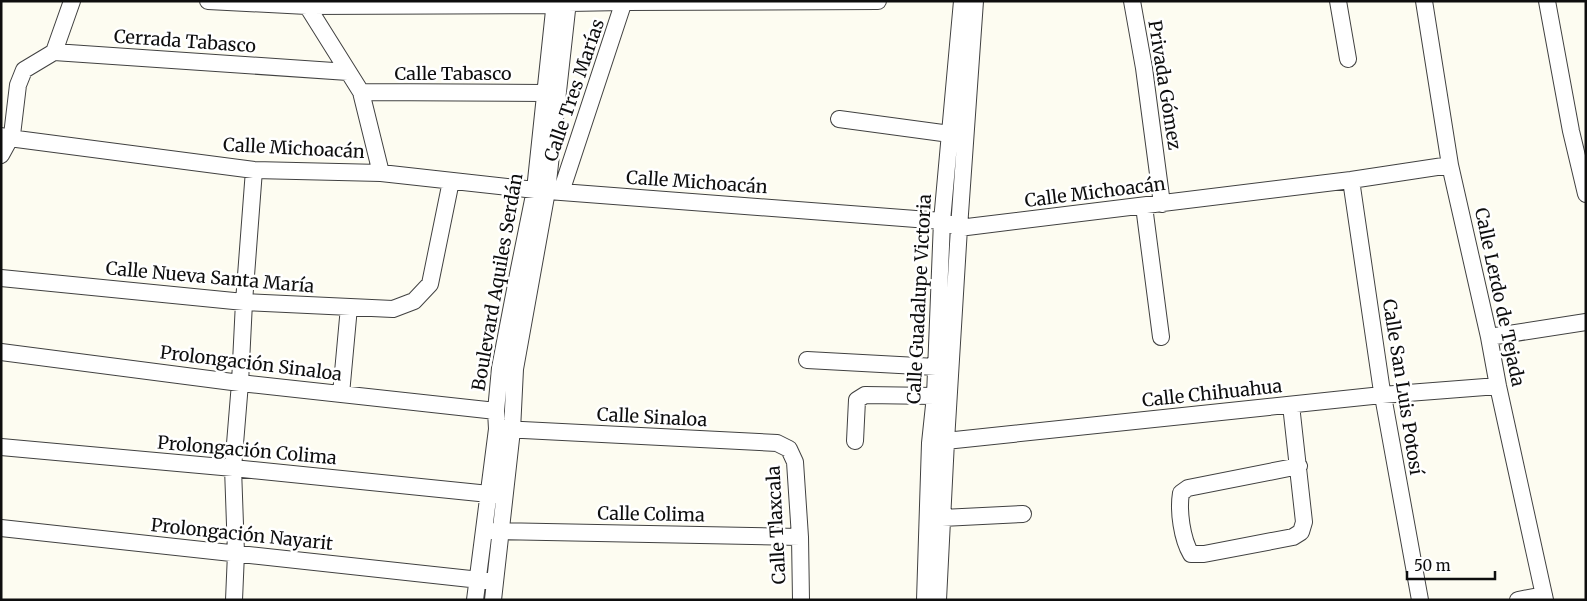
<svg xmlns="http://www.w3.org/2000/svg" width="1587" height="601" viewBox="0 0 1587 601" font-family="Merriweather,serif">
<rect width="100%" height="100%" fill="#fdfcf1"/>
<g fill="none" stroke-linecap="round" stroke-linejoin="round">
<g stroke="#414141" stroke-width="18">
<path id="minor" d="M208,1L307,6L555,5L568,3L624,2L878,1
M304,1L361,92L381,173
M1132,1L1144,68L1162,204
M1338,1L1348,59
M1424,1L1450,165L1489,337L1498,386L1545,600
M1547,1L1571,131L1586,194
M54,52L72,1
M361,92L545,93
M839,119L950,134
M1,136L9,138L254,170L381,173L535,190L942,221L959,228L1351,180L1450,165
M1,155L12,135L18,85L24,70L54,52L348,72
M1351,180L1381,385L1420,600
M561,192L624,1
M1144,206L1161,337
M1,278L244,302L393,309L414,301L430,284L451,181
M1489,337L1586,322
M1,352L240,383L496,411
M807,360L936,367
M341,394L349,307
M1291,405L1304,522L1301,532L1293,537L1204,554H1191C1182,539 1178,511 1181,493L1188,488L1299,466
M503,429L777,443L789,449L795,462L800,537L801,600
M855,441L857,400L865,395L935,396
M936,442L1382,395L1498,386
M1,447L233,468L499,495
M942,518L1023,514
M1,528L489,581
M492,531L800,537
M234,600L236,553L233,468L240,383L244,302L254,170
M475,600L497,429L496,411L500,368L519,269L535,190L555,1
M493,600L512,430L515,369L547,191L568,1
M925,600L930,443L935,396L942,221L962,1
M938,600L946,441L959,228L975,1
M1518,600L1544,595"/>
</g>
<use href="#minor" stroke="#fff" stroke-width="16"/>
</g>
<g text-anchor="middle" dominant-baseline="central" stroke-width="5" stroke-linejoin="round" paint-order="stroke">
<g font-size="18" fill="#0e0e0e" stroke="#fff">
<text transform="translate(185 41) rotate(4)">Cerrada Tabasco</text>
<text x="453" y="73">Calle Tabasco</text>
<text transform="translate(1165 85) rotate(81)">Privada Gómez</text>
<text transform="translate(574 90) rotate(-71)">Calle Tres Marías</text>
<text transform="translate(294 148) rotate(3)">Calle Michoacán</text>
<text transform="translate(697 182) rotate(4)">Calle Michoacán</text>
<text transform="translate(1095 192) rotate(-7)">Calle Michoacán</text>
<text transform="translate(210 277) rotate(5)">Calle Nueva Santa María</text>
<text transform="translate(497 282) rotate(-80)">Boulevard Aquiles Serdán</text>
<text transform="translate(1500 297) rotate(78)">Calle Lerdo de Tejada</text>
<text transform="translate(919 299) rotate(-87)">Calle Guadalupe Victoria</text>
<text transform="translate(251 363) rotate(7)">Prolongación Sinaloa</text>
<text transform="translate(1403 387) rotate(81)">Calle San Luis Potosí</text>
<text transform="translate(1212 393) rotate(-6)">Calle Chihuahua</text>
<text transform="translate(652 417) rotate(3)">Calle Sinaloa</text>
<text transform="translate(247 450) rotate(5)">Prolongación Colima</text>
<text transform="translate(651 514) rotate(1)">Calle Colima</text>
<text transform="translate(776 525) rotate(-93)">Calle Tlaxcala</text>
<text transform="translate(242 534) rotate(6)">Prolongación Nayarit</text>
</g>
</g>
<rect width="1587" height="601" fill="none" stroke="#0e0e0e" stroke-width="5"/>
<path d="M1407 571v8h88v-8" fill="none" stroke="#0e0e0e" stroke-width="2.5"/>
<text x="1414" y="571" font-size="15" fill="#0e0e0e" stroke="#ffffff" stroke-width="4" paint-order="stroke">50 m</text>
</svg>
